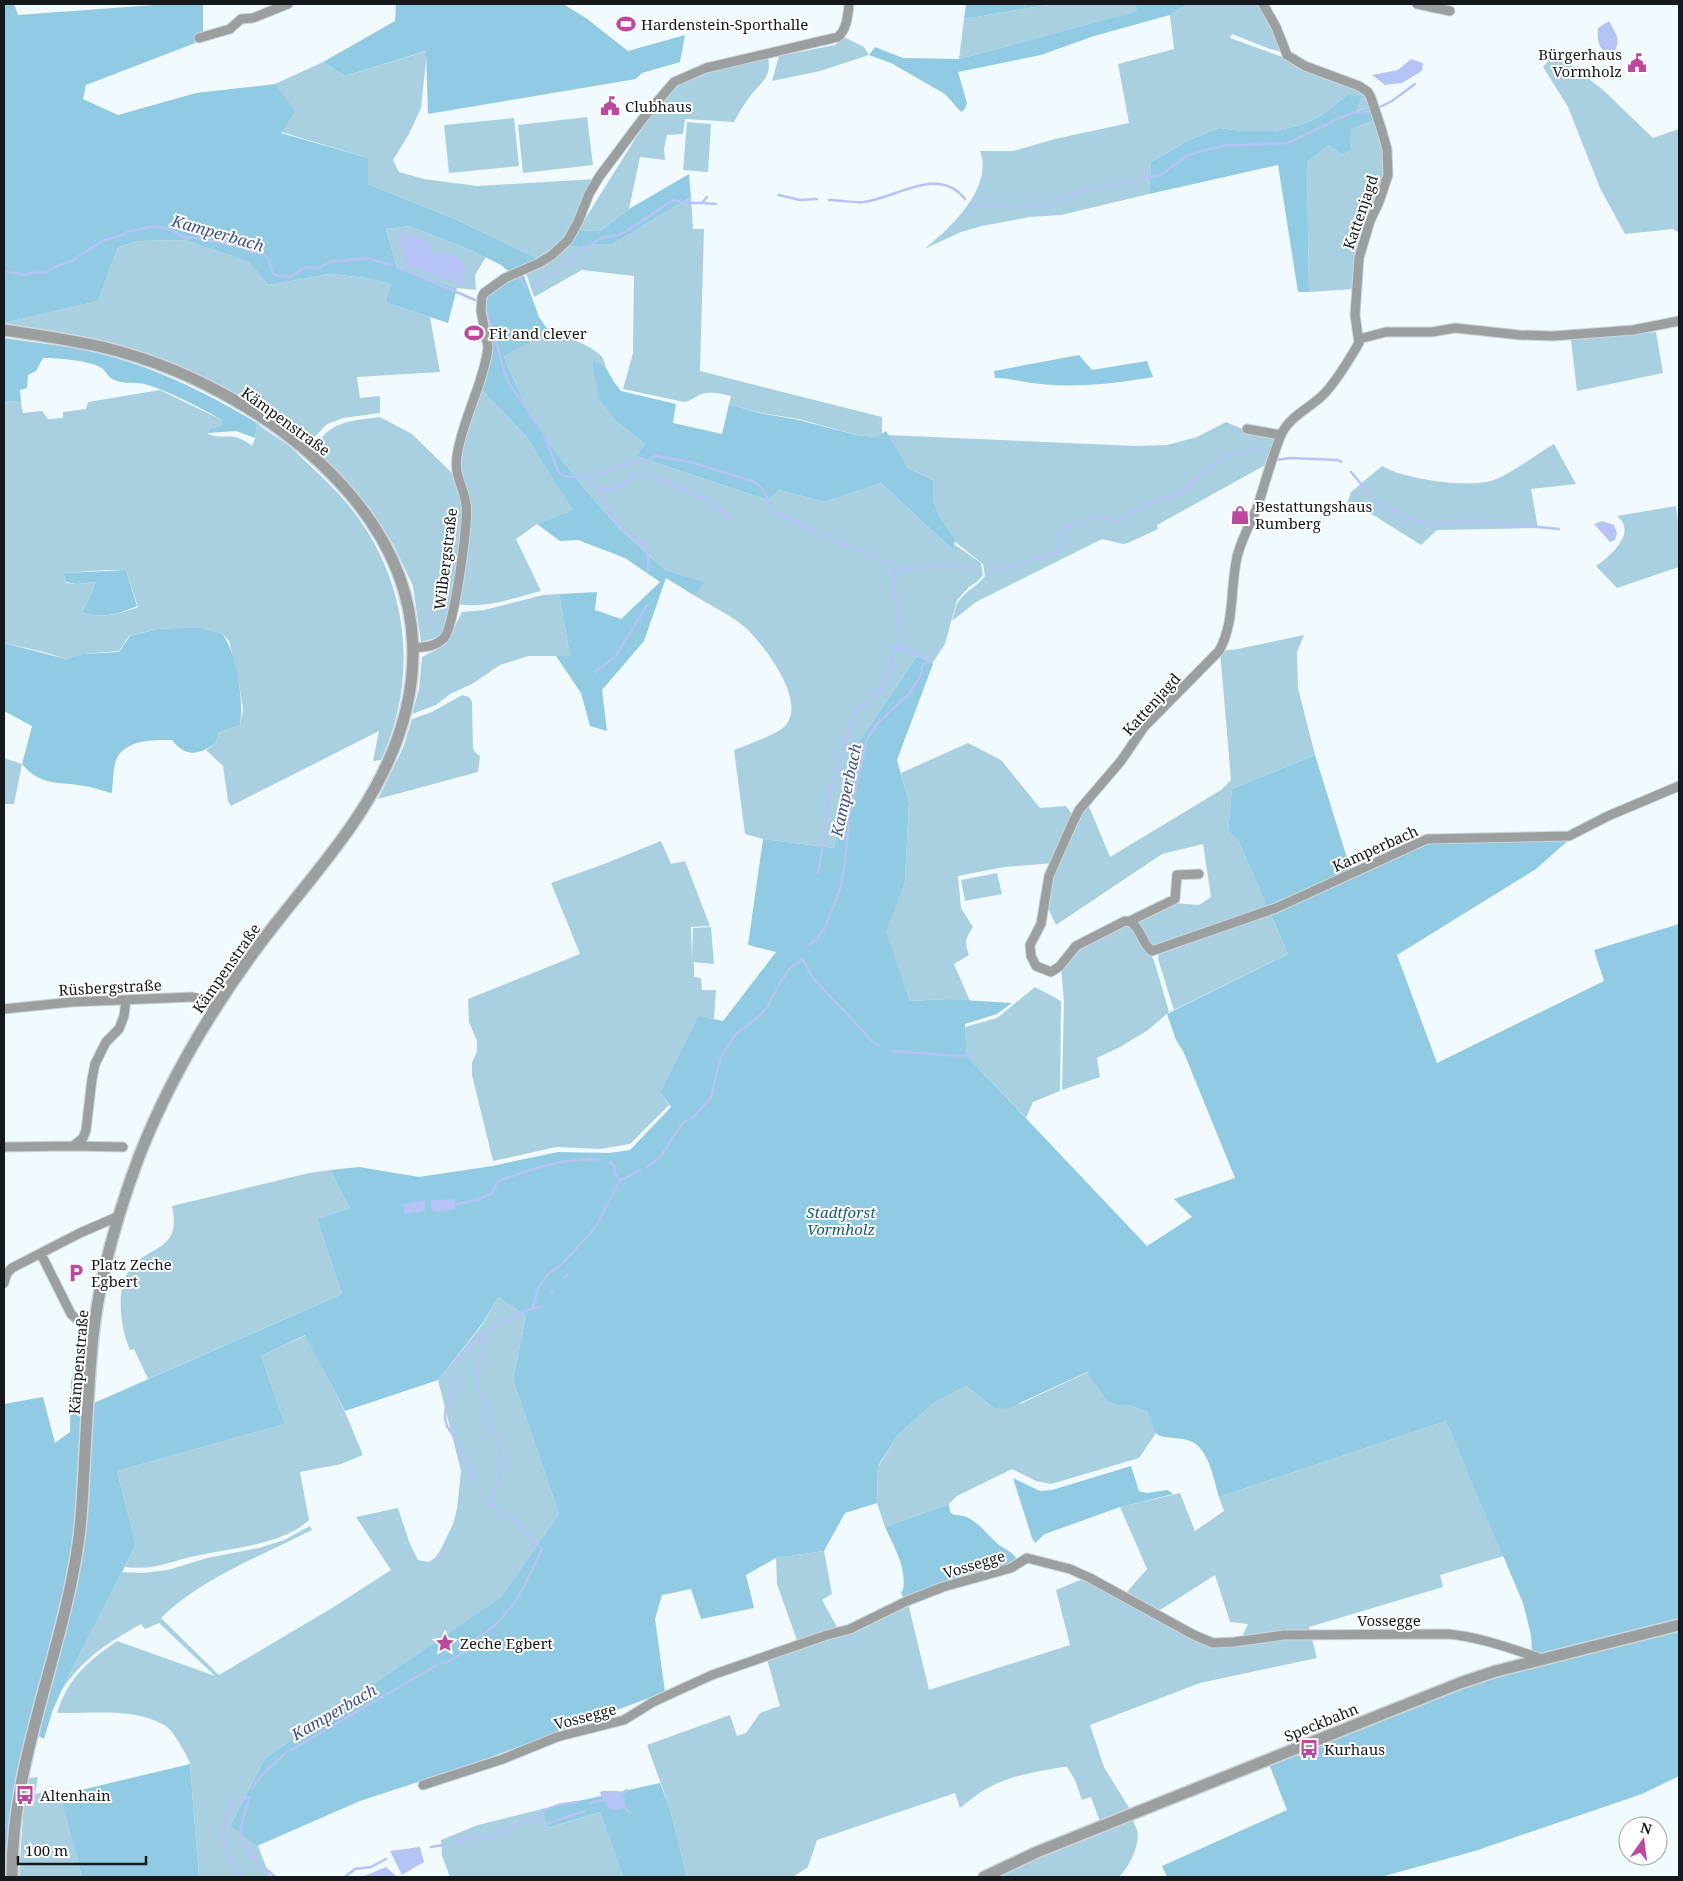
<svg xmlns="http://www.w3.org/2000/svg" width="1683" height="1881" viewBox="0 0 1683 1881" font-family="'Noto Serif',serif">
<rect width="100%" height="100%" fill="#f1fafe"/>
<path fill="#a9d0e1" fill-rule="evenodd" d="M1053,4H1135L1139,11L959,59L964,19Z
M1188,4H1260L1283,52L1270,49L1232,34L1230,38L1296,62L1366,92L1372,107L1356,111L1347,95L1319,117L1300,125L1274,131H1243L1219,128L1189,140L1151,162L1149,194L1061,215L1030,217L982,226L961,232L924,249C950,229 994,187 980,151H1013L1055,139L1129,123L1118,64L1174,49L1170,15Z
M844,37L864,47L869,55L820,71L772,81L779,56L835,45Z
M427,51L421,108L409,134L393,160L399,172L424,179L477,186L596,179L566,239L541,260L455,219L368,184V158L281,132L275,84L323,62L345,76Z
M1555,52L1603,90L1653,138L1679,129V233L1673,229L1625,234L1600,188L1568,107L1543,67Z
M768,57C772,77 762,81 751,95C745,103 739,112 734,122L685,119L683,134L667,135L664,149L665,160L640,157L629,209L600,231L578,230L647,120L661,101L676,84L704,72Z
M587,117L593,165L523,173L518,125Z
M514,118L519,166L449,173L444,125Z
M1376,119L1387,164L1354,289L1309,292L1307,162L1329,145L1342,155L1350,151V130Z
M687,122L711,124L708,172L683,170Z
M691,197L693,229H704L700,371L882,417V434L877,437L856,435L799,419L760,413L729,404L731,396C723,394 711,391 702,394C695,396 694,400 684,402L623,389L633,353L634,276L582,270L534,297L526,273L566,246L581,247L596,244H613Z
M409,226L473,251L486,257L475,275L476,290L457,288L397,268L386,229Z
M185,240L251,262L268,285L330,274L366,278L393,284L385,302L430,317L440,372L357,377L360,398L380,396V413L343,418L327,424L308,444L290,431L188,371L123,346L71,334L4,323L98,301L118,247L138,241Z
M546,327C560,336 593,345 602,357C604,360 605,365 606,368L592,361L617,422L645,444L636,456L768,500L779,490L825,502L881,483L953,550L954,544L981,563L983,575L978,581L969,587L957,600L945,644L932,664L917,656L852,752L834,848L763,839L745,834L734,750C745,746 776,734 783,728C810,704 765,647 747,629C733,616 711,606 695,596L704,582L665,570L620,529L584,488L551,446L525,404L504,357L526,343Z
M1656,332L1663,373L1577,391L1571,340Z
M481,389L526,436L574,510L537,524L516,539L541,591C513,598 487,609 457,604L470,516L459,467L461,452Z
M160,390L222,420L221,426L209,429L208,434C228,441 231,430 252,446L255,438L257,423C268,433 283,440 294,450C306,463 320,474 332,487C405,560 424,667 381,760L373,761L379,731L231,806L228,801L223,766L206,750L216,743L218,733L240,725L243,710L239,682L229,641L222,633L197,627L158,629L129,636L119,651L83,654L66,659L44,652L4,643V401L21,402L23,413L42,411L48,419L63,418V412L86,409L88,402ZM106,570H126L138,607C116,615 105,618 82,613L96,582L78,584L66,583L63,573Z
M380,417L412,434L454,475L462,495L464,515L451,599L448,626L442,636L421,642L413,586L393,544L370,508L315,449C328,420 353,421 380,417Z
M1226,422L1249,432L1276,436L1269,463L1157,525L1158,529L1128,543L1123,544L1102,539L976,602L952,621C954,615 955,607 958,602C965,591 978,586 985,576L983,564L954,541L955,539L940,517L933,500V480L908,468L888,435L1137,446L1167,445L1197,437Z
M1554,444L1576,484L1531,489L1538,528L1437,530L1421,545L1375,516L1347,504L1351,492L1382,466C1403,479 1467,488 1491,481C1507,477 1538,453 1554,444Z
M1676,506L1679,530V567L1617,588L1596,566C1610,556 1638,533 1617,516Z
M559,594L570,656H528L500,665L472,684L450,694L436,705L412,714L419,689L422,657L445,645L462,612L484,610L543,595Z
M1304,635L1297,652L1298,688L1315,755L1232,789L1228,831L1238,840L1268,908L1151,947L1135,922L1174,903L1199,905L1211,897L1203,844L1162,854L1056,925L1047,906L1049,882L1073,825L1088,804L1110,857L1221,790L1231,780L1220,651L1238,649Z
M462,695L469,697L472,702L473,746L474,751L480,756L478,772L378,799L403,748L412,719L432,712Z
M968,743L1001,760L1040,808L1066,806L1074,817L1054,863L1004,867L958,876L961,908L973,927C966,938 964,942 969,955L954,964L970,1001L947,999L910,1001L885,932L905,882L909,802L901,773Z
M4,758L22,764L14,804H4Z
M661,841L671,864L685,861L710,926L691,927L692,958L693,928L711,927L714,964L691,962L694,963V977L701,978L702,990H716L714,1019L699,1017L660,1092L669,1105L630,1144L600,1149L556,1147L493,1161L472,1075V1063L477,1051V1041L469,1022L468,999L580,954L551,883L604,864Z
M997,873L1002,894L965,901L961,880Z
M1269,911L1288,954L1174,1010L1158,959L1159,951Z
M1124,924L1130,926L1154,960L1169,1012L1148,1030L1120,1047L1097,1058L1100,1077L1062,1090L1064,1002L1061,967L1072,952Z
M1035,987L1061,1001L1060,1091L1033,1102L1026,1118L967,1056L965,1027L997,1018Z
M330,1170L350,1208L317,1219L342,1294L148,1379L134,1349L130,1350C121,1331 115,1289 129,1271C149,1243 182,1253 172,1206L309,1173Z
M498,1297L526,1316L513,1380L559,1514L503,1597L265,1758L230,1826L258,1846L269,1874L272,1877H199L190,1763C186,1754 173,1729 164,1725C133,1707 92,1714 57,1713C68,1678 87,1662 117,1641L215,1676L159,1623L145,1629L141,1624C108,1643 84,1657 62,1690L64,1685L122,1572L143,1573L168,1570L207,1558L259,1548L284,1540L310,1526L312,1530C261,1556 202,1578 161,1618L219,1675L332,1608L391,1570L356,1517L398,1508L410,1544L418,1560L429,1562L436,1557L441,1549L453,1524L457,1509L461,1471L438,1380L482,1325Z
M306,1335L345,1412L363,1455L341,1464L300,1472L309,1520C284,1544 233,1548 200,1555C172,1560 156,1571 125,1567L136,1545L117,1471L285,1424L261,1356Z
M1088,1372L1108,1402L1119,1405H1130L1147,1412L1156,1433L1139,1458L1051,1484L1036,1481L1012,1469L957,1496L949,1504L885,1527L877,1503L878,1467L897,1436L932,1404L966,1386L995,1409L1022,1403Z
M1446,1421L1504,1556L1440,1575L1443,1587L1309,1627L1310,1632L1244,1638L1243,1634L1248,1624L1230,1622L1215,1575L1157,1612L1126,1593L1147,1569L1120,1507L1180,1493L1195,1531L1224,1511L1219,1497Z
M824,1551L832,1594L822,1600L838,1629L798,1643L777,1584L776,1558Z
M1085,1578L1209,1645L1311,1635L1317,1658L1200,1683L1090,1725L1104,1767L1131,1811L1100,1822L1091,1797L1082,1800L1075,1780L1067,1767H1062C1036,1772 1010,1775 986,1789C977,1794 969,1801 960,1808L955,1793L817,1840L808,1867L793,1877H687L671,1812L647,1745L730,1715L737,1736L746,1733L760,1713L780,1706L767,1659L908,1603L929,1690L1070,1645L1056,1590Z
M38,1777L35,1794L54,1790L60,1795L82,1877H19L23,1814L29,1778Z
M542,1809L549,1828L600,1812L623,1877H450L442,1856L441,1840L478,1825Z
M1132,1818C1134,1823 1137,1829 1138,1833C1138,1850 1129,1866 1119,1877H990Z"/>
<path fill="#90cbe3" d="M4,4H14L18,15L168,4H203V40L86,85L83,99L118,115L196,93L275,84L295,111L281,133L368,158V184L455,219L541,260L513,275L501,265L473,251L409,226L386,229L397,268L457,288L448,323L385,302L392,284L366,278L330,274L268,285L250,262L185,240L138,241L118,247L98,301L4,323Z
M396,4H563L586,18L628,51L685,35L680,62L642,73L636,79L428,114L426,51L345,76L323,62L395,21Z
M966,4H1053L964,19Z
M1135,4H1188L1170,15L1094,36L1041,55L958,72L967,103L965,109L961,112L945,94L891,63L869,55L875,47L903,58L959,59L1138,11Z
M1347,95L1361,96L1357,111L1372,107L1376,119L1350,130V151L1342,155L1329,145L1307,162L1309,292H1298L1278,165L1149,194L1151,162L1189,140L1219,128L1243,131H1274L1300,125L1319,117Z
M689,174L691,197L613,244H596L581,247L566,246L578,230L600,231L629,209Z
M523,273L539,317L546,327L527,343L504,357L525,404L551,446L584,488L620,529L665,570L705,582L695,596L666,578L644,641L602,690L607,731L590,726L581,693L556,656H570L559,594L597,592L595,610L621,619L660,582L625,558L578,540L560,541L537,524L573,510L526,436L481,389L491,358L489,334L483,311L486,294Z
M4,338C29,342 54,344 79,349C143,361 202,390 257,423L255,438L236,431L208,433L209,429L221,426L222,420C199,407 173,393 148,385C137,381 125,385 114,380C108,378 106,370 100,367C86,360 58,358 43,358L36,371L28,375L27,388L20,390L21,402L4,401Z
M1079,355L1092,370L1147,361L1153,377C1117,383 1078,388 1041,384C1025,383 1010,378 995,378L994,371Z
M592,360L606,368L614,382L621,391L676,404L673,423L722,434L729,404L759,413L799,420L856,435L877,437L886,431L908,468L933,480V500L940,517L955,539L953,550L881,483L825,502L779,490L768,500L636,456L645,444L617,422L599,399Z
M126,570L137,606C116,615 105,618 82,613L96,582L77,584L66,582L63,573Z
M197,627L222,633C237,654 244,700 240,725L218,733L216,743C198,755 186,758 172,740C153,740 128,739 117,758C113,764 113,785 112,793C103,791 94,787 84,786C59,781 41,787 22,764L32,726L4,711V643L66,659L83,654L119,652L130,636L158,629Z
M917,656L933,664L897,760L909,802L905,882L886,932L910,1001L947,999L1012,1003L997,1014L965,1024L967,1056L1147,1246L1192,1217L1174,1199L1235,1178L1184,1053L1176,1040L1167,1014L1288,954L1238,840L1228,831L1232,789L1315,755L1352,874L1428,840L1571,838L1536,869L1397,955L1437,1063L1604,981L1594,950L1679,924V1776L1642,1794L1475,1851L1381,1877H1167L1162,1866L1287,1810L1269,1764L1451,1691L1533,1666L1531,1635L1523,1603L1446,1421L1219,1497C1214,1481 1211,1460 1199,1447C1188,1434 1162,1441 1156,1433C1154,1430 1149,1417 1147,1412L1130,1405H1118L1108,1402L1087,1372L1009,1408L995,1409L966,1386L932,1404L897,1436L878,1466L877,1503L845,1513L824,1551L776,1558L746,1575L754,1608L701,1619L691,1589L662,1595L655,1619L665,1692L470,1765L360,1801L257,1846L230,1826L265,1758L502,1597L559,1514L513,1380L526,1316L498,1297L482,1324L438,1380L345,1411L305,1335L261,1356L285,1424L117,1471L136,1545L64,1685L52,1712L44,1739L37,1735L86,1499L94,1403L342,1294L317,1219L350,1208L330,1170L359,1167L419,1177L492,1166L558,1152L609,1153L630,1150L671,1107L660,1092L699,1016L723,1021L776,952L748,945L763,839L834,848L852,752Z
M80,1327L90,1336L75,1548L32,1725L18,1768L11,1808L7,1877H4V1404L43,1397L55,1443L70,1432L71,1382L78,1350Z
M1131,1466L1139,1491L1147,1493L1168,1490L1173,1494L1120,1507L1045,1534L1035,1543L1032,1538L1013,1478L1040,1491L1052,1490Z
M949,1504L950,1512L954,1515C974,1514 984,1532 998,1544C1004,1549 1013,1552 1016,1558L1013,1564L904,1600L901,1592L903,1590C907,1568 894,1547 885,1527Z
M190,1764L199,1877H82L60,1795Z
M660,1783L671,1812L687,1877H623L600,1812L548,1828L542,1809Z"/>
<path fill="#b5c4f4" d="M1609,21C1615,32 1622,40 1614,52C1598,54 1597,40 1598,28Z
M1411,59L1423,63L1422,71L1402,83L1385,85L1372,75L1398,70Z
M403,232L429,241L432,243V251L439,255L442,251C463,259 467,259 464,282L460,284L405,264L399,237Z
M1602,521L1614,525L1617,533L1615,540L1610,542L1594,524Z
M456,1199L455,1210L434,1212L431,1206V1200Z
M425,1200L426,1211L405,1214L403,1204Z
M602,1791H619L624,1798L625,1806C612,1816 604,1805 600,1793Z
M420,1847L424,1862L402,1875L390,1851Z
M386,1867L397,1877H362Z"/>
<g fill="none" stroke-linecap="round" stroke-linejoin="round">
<path stroke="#b5c4f4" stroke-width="2.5" d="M1380,107L1392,101L1415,84
M779,195L800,200L817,199
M829,200C841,200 853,203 864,202C897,198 938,165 965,199
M702,203L716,204
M971,204L985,207H1036L1052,203L1084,190L1161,175L1186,156L1205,150L1222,146L1288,143L1328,124L1335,119L1343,117L1351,113L1373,111
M398,267L475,300
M4,271L26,275L34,272L45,273L59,265L72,261L102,241L123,235L127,232L155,226L172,230L185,238L191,237L241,247L250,252L261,253L268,258L273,273L278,276L290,277L306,267L318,268L329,262L368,258L391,265
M516,277H520L525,288
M534,284L572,261L571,256L601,238L616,236L625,232L673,200L685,203H702L707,197
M485,308L495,337L504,372L509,383L544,434L558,471L564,476L572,477L606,472C616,465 629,467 639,460L646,461L655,456L691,462L755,482L763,489L772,509
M1276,460L1290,458L1338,460L1341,462
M1351,472L1375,500L1395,512L1411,519L1436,524L1476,521L1559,529
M586,475C590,482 597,485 602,492C607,501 607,511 614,520C631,540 652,537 648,571
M669,484C697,492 710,498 730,519
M601,490L621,487L634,476L640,473L666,482
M773,512L890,564L894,570L900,638
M971,569L979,572
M993,569H1002L1058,552C1064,546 1061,537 1066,530C1071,524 1104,514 1111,517L1115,522L1147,505L1175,495L1188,488L1200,475L1223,458L1252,450L1270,452
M894,570L921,567H969
M595,672L616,656L647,605
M818,873C824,844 825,814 832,785C838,762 847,739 854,715C862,706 872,699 881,690C890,679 891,661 894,647L899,648
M809,945L817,939L825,927L840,890L845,863L849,817L867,739L877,724L909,694L921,675L922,666L928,662L916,652L899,648L900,642
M890,1051L958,1056L975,1055
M610,1162L615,1167L614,1172L619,1179
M647,1167L660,1157L683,1123L695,1116L711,1097L720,1059L726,1048L735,1035L759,1016L767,1007L781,981L791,967L799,962L802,958L813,978L874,1043L879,1045
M457,1204L477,1200L492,1193L498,1181C534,1169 562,1157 601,1160
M565,1277L568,1274
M551,1294L553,1290
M533,1308L542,1307
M475,1481L458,1443L447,1426L445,1418L446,1404C460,1392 454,1377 456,1361L484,1333
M441,1662L446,1663L467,1650L465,1646C477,1638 490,1631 500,1620C519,1600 531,1574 542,1549L514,1520L504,1515L490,1500L498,1486L501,1469L500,1442L488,1419L485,1403L478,1387L477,1375L482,1355L484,1333L503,1321L533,1308L538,1288L548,1274L561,1265L596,1227L620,1180C628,1178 632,1173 640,1170
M252,1789C260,1775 273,1764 286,1753L437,1665
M622,1794L627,1790
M250,1797C247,1807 242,1818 241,1828C239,1850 262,1864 275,1877
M590,1803L603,1800
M624,1807L630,1813
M536,1819C546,1806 561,1804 577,1802
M455,1843C461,1841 467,1838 474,1837C482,1836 490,1838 498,1835C517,1828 525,1812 546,1824L585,1811
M431,1847L448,1844
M243,1877C233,1867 226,1853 223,1838C222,1828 228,1813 231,1803L250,1797
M345,1877L355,1869L371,1867L386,1859"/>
<g stroke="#ced6da" stroke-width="11">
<path id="minor" d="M1263,4L1276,27L1287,55L1305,66L1359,86L1368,92L1371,98L1381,128L1387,149L1388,175L1379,202L1370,221L1359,258L1355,315L1359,343C1349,360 1338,379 1325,393C1311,408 1289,416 1281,435C1271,459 1265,484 1257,508C1250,524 1241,540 1237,557C1230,588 1235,623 1219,651L1144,727L1121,761L1079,810L1073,822L1049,876L1041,924L1030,945L1031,956L1036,966L1051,972L1060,966L1076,946L1125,921C1140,921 1141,944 1152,951L1276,908L1427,839L1569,836L1608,816L1679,786
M1417,4L1450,11
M199,38L230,29L241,19L253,18L288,4
M1359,339L1386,332H1432L1455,328L1520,335L1553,336L1633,330L1679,321
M1247,429L1281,435
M413,648C425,647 435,647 444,638C454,628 469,520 466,504C463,485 454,476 457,456C462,421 481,389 487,354L488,347L481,311L482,297L484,293L505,278L539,263L552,255L568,240L578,222L589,194L599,177L644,117L674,82L706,68L838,37C847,29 848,15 849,4
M1130,921L1175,899L1177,875L1199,874
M4,1009L72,1002L192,997L201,999L215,1008
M73,1146L123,1147
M4,1147L73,1146L83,1138L86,1130L92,1079L95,1064L106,1042L119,1029L124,1016L126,1000
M41,1254L71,1314L93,1334
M4,1283L7,1273L12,1268L80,1233L119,1216
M423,1785L503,1759L557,1737L624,1720L653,1702L712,1675L827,1635L850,1629L907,1601L943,1587L1011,1568L1027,1558L1070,1569L1090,1578L1194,1635L1213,1643L1234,1642L1284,1635L1448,1634C1480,1637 1512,1649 1543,1659"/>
</g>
<g stroke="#ced6da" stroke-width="14">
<path id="tertiary" d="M4,330C38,335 73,340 106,348C192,369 281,419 341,484C434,585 433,700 360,813C328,863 286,907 251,956C207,1017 168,1083 140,1154C118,1212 100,1274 93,1336C88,1386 86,1437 83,1487C82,1506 81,1525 78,1544C62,1656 11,1762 12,1877
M984,1877L1037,1852L1460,1683L1496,1671L1679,1625"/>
</g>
<use href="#minor" stroke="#9b9fa0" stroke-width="9"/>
<use href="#tertiary" stroke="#9b9fa0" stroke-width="11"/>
</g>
<defs>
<g id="stadium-bare" transform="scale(1.5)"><path d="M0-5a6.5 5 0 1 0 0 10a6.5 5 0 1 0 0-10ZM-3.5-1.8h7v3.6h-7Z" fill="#be489e" stroke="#fff" stroke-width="2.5" paint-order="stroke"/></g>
<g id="civic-bare" transform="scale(1.5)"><path d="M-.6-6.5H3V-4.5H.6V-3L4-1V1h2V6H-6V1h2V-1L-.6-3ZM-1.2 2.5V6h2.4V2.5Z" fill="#be489e" stroke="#fff" stroke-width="2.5" paint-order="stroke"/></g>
<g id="shop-bare" transform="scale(1.5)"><path d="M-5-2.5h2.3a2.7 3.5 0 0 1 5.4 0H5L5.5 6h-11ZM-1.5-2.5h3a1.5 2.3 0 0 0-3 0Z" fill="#be489e" stroke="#fff" stroke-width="2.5" paint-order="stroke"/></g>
<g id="parking-bare" transform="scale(1.5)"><path d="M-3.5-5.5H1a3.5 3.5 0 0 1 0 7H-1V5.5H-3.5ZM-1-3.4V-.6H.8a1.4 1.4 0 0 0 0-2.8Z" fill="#be489e" stroke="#fff" stroke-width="2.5" paint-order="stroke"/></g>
<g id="sight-bare" transform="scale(1.5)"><path d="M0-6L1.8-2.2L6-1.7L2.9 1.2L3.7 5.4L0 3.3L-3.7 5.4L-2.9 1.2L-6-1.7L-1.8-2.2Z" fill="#be489e" stroke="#fff" stroke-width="2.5" paint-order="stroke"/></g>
<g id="bus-bare" transform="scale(1.5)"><path d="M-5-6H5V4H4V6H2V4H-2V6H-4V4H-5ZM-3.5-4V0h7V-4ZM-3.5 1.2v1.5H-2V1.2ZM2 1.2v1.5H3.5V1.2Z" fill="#be489e" stroke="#fff" stroke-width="2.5" paint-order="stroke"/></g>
</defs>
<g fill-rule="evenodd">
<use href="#stadium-bare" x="626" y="24"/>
<use href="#civic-bare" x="1637" y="63"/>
<use href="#civic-bare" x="610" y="106"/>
<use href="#stadium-bare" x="474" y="333"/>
<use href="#shop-bare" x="1240" y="515"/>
<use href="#parking-bare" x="76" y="1273"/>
<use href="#sight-bare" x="445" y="1643"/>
<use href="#bus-bare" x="1309" y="1749"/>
<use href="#bus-bare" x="25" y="1795"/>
</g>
<g text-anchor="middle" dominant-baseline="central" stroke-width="4" stroke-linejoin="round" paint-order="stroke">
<g font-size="15" fill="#16191b" stroke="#fff" text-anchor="start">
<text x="641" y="24">Hardenstein-Sporthalle</text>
<text x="1622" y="54" text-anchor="end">Bürgerhaus<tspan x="1622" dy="17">Vormholz</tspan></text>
<text x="625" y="106">Clubhaus</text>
<text x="489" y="333">Fit and clever</text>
<text x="1255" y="506">Bestattungshaus<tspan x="1255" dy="17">Rumberg</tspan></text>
<text x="91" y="1264">Platz Zeche<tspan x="91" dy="17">Egbert</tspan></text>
<text x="460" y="1643">Zeche Egbert</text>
<text x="1324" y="1749">Kurhaus</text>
<text x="40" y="1795">Altenhain</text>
</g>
<g font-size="15" fill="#16191b" stroke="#fff">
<text transform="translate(1360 212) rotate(-71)">Kattenjagd</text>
<text transform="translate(286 421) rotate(36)">Kämpenstraße</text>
<text transform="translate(445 559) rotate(-83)">Wilbergstraße</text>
<text transform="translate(1151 704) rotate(-48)">Kattenjagd</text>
<text transform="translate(1375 848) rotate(-24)">Kamperbach</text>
<text transform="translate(226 968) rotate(-55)">Kämpenstraße</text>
<text transform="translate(110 987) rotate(-3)">Rüsbergstraße</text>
<text transform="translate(78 1362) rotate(-85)">Kämpenstraße</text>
<text transform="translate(974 1564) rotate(-17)">Vossegge</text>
<text x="1389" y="1620">Vossegge</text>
<text transform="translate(585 1716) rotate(-15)">Vossegge</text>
<text transform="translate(1321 1722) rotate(-22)">Speckbahn</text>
</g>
<g font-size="15" font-style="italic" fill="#125e77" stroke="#fff">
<text x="841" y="1212">Stadtforst<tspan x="841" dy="17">Vormholz</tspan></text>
</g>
<g font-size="16" font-style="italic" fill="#43528e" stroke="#fff">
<text transform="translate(218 233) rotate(16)">Kamperbach</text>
<text transform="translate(846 790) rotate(-78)">Kamperbach</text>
<text transform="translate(334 1712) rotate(-30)">Kamperbach</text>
</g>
</g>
<rect width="1683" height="1881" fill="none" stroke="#16191b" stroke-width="10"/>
<g transform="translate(1643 1841) rotate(14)"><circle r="24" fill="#ffffff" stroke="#a2a3a4"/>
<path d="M0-4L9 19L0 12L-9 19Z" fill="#be489e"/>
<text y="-8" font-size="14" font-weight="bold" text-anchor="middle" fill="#16191b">N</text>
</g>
<path d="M18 1856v8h128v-8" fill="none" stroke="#16191b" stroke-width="2.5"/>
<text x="25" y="1856" font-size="15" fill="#16191b" stroke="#ffffff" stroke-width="4" paint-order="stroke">100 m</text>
</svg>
